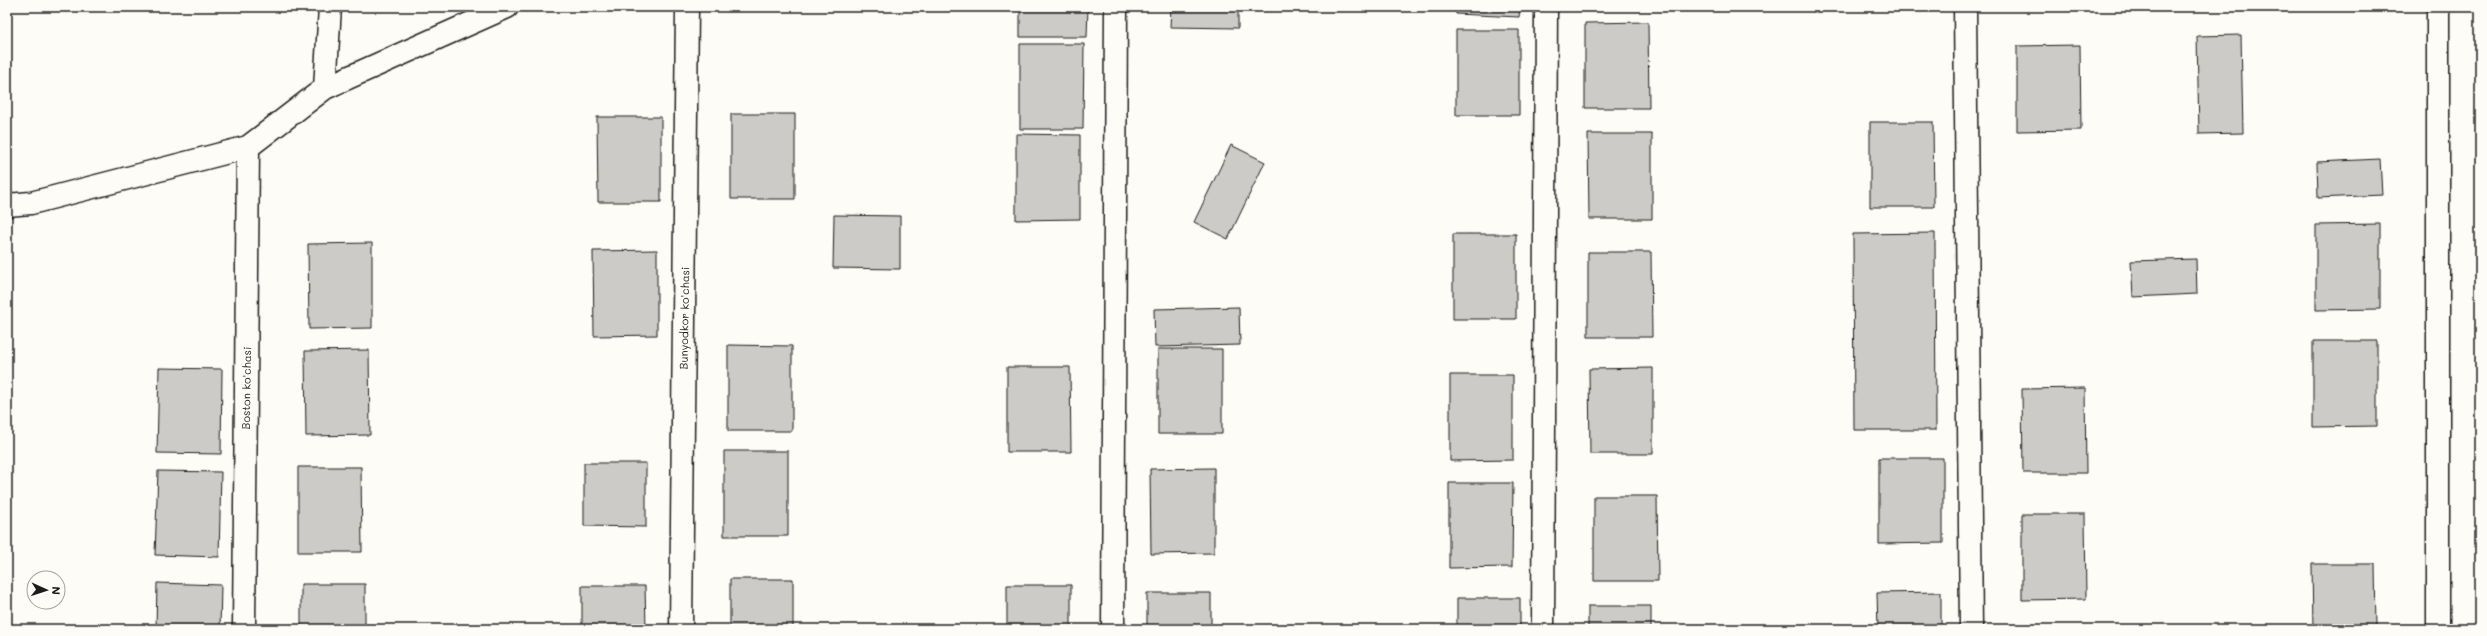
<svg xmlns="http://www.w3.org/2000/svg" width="2487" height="636" viewBox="0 0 2487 636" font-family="Mali,sans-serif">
<rect width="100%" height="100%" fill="#fdfcf7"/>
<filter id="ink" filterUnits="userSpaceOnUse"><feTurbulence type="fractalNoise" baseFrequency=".025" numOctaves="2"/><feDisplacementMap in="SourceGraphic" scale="8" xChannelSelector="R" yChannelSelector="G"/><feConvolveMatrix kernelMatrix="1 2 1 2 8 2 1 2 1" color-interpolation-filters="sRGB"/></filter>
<g filter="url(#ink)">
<path fill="#cccbc8" stroke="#1c1c1c" d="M1020,7H1088L1087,37H1020Z
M1171,7H1238V28L1170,27Z
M1456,7H1520L1519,17L1456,14Z
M2014,7H2078V8L2014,9Z
M1648,22L1649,108H1585V23Z
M1456,30H1519V115H1456Z
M2241,35L2243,133L2199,134L2197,36Z
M1020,44H1084L1083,129H1020Z
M2080,45L2081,130L2017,131V46Z
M731,114H795V199H731Z
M597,117H661V202H598Z
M1870,122H1933L1934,207H1870Z
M1016,134L1080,135V219L1016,220Z
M1588,134H1652V219H1589Z
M1231,145L1265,162L1228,239L1194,222Z
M2380,159L2382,195L2318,198L2317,162Z
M834,215L900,216V269L833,268Z
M2380,224V309L2316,310V225Z
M1935,233L1936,430H1854L1853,234Z
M1453,234H1516V319H1453Z
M372,243V328L309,329L308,244Z
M657,250V335L594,336L593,251Z
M1588,252H1651L1652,337H1588Z
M2196,259L2197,294L2133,297L2131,261Z
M1239,307L1240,345L1155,347L1154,309Z
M2313,341H2377V426L2313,427Z
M728,345L792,346V431H728Z
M1158,349H1222V434H1158Z
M369,350L370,435L306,436L305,351Z
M1007,367H1070L1071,452H1007Z
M159,368L222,369L221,454L157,453Z
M1653,368V454H1590L1589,369Z
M1450,375H1513V460L1450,461Z
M2085,388L2086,473H2023L2022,389Z
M724,451H788V536H724Z
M1879,458H1943V543L1879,544Z
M584,463H646V527L584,526Z
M298,467H361L362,552H298Z
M1214,468V553L1151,554L1150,469Z
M158,471L221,472L219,557L155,555Z
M1449,483H1513L1512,567L1449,568Z
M1594,496H1657L1658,581H1594Z
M2022,514H2085L2086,599L2022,600Z
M2312,564H2375L2376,629H2313Z
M730,579H793V629H730Z
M157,583L221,585L220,629H156Z
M301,584H365V629H301Z
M1007,585H1071V629H1007Z
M582,586H645L646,629H582Z
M1941,592V629H1878L1877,593Z
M1147,593H1211V629H1147Z
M1457,598H1520V629H1457Z
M1588,606H1651V629H1588Z"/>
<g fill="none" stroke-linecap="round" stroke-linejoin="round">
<g stroke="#1c1c1c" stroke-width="25">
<path id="minor" d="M1965,7L1971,629
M2438,7V629
M325,88L330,7
M244,629L248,147
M681,629L687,7
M1113,629L1116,7
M1543,629L1546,7"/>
</g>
<g stroke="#1c1c1c" stroke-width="25">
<path id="tertiary" d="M7,205L31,203L248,147L325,88L507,7"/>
</g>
<use href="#minor" stroke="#fdfcf7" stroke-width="22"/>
<use href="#tertiary" stroke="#fdfcf7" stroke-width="22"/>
</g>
</g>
<g text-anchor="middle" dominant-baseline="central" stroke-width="3" stroke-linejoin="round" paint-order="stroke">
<g font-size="11" fill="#1c1c1c" stroke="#fdfcf7">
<text transform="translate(684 318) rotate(-89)">Bunyodkor ko'chasi</text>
<text transform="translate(246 388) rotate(-89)">Boston ko'chasi</text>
</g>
</g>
<rect width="2487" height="636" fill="none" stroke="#fdfcf7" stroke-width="24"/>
<rect x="12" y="12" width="2463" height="612" fill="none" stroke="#1c1c1c" stroke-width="1.5" filter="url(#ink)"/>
<g transform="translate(46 590) rotate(93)"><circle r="19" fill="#fdfcf7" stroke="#a3a29f"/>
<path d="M0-3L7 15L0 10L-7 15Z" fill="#1c1c1c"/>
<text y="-6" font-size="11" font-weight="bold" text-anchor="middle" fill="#1c1c1c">N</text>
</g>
</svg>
